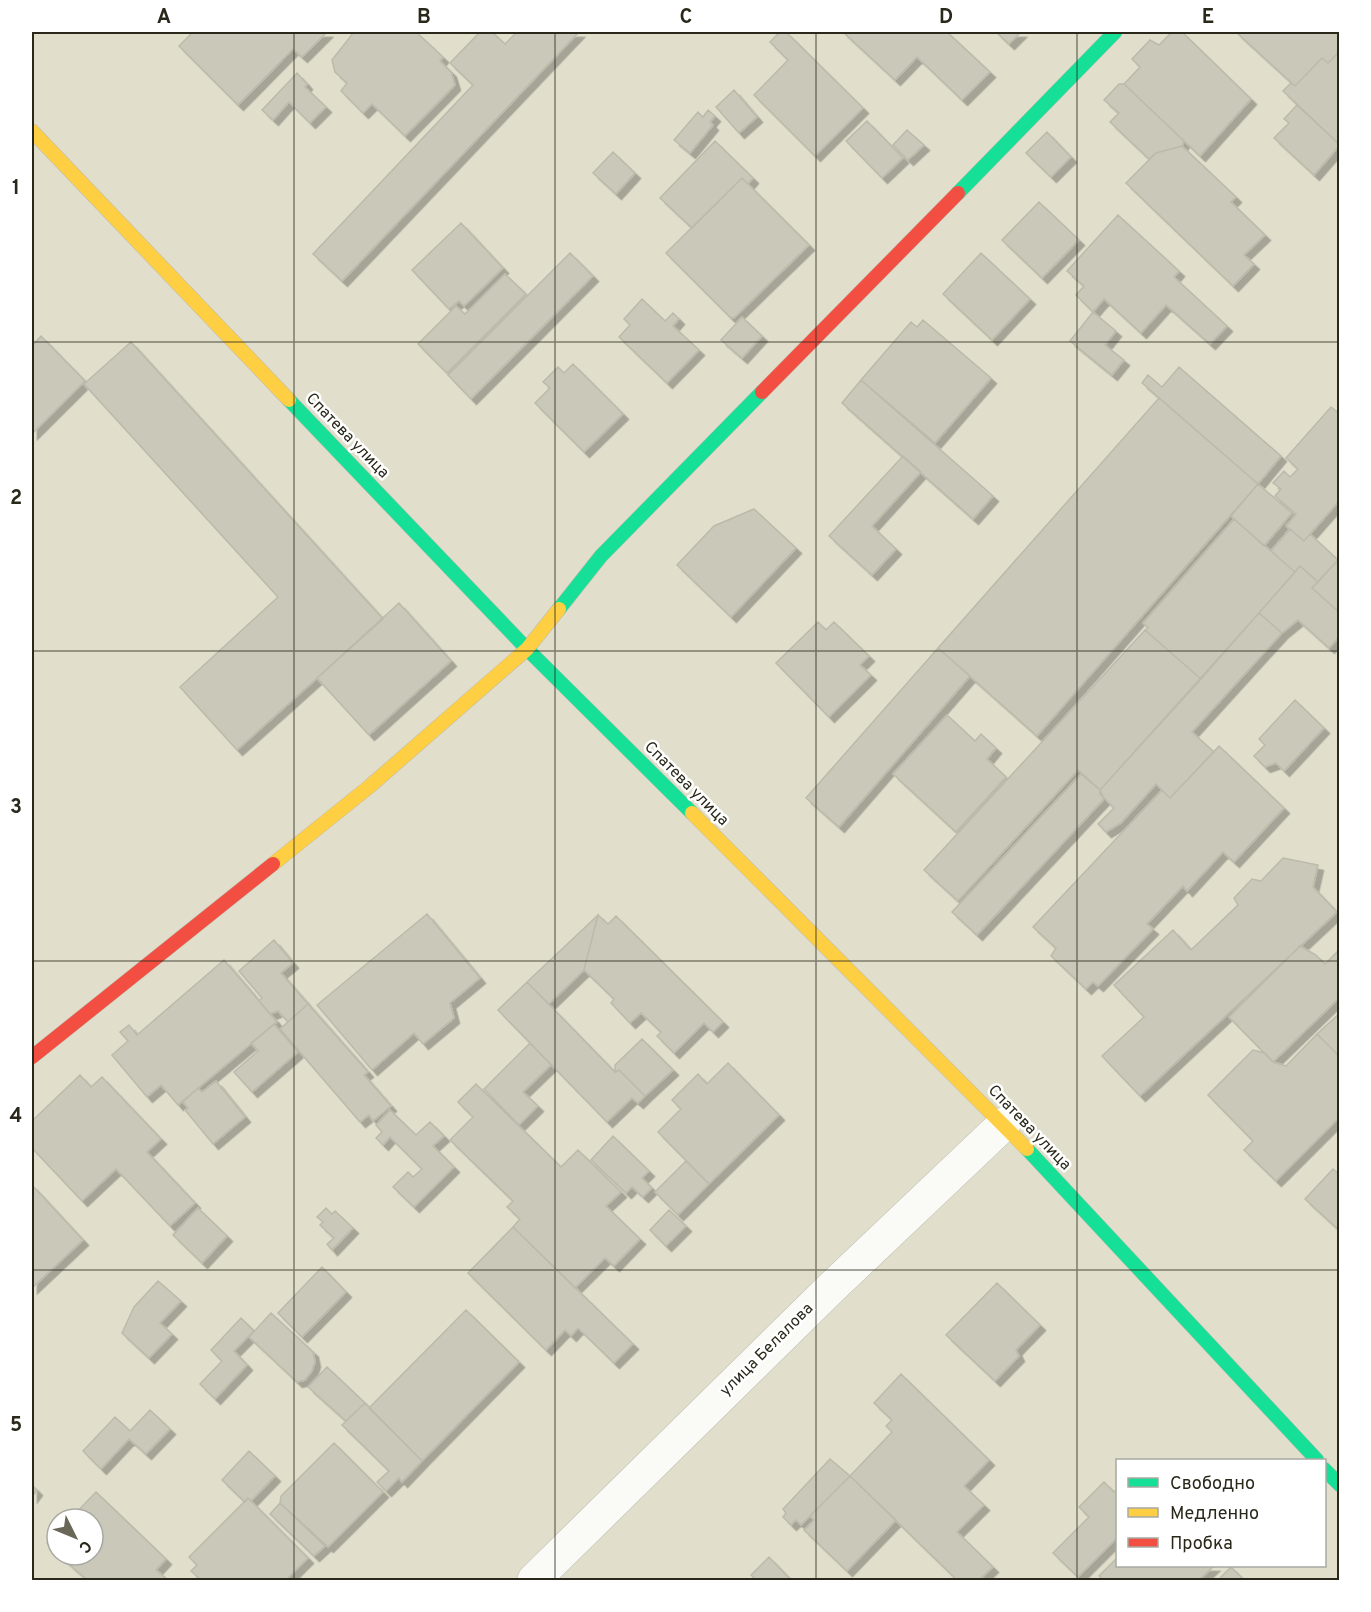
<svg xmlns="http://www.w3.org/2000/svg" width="1371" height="1612" viewBox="0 0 1371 1612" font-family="Overpass,sans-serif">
<defs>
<filter id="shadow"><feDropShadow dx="5.5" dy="5.5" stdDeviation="0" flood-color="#0004"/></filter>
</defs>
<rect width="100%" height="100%" fill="#e1dfcc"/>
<path fill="#cac8b9" stroke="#bcbaaa" stroke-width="1.5" filter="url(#shadow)" d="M193,32H327L302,57L293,49L238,105L179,46Z
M354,32H416L443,57L440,61L451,72L455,85L405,136L372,104L363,113L341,91L347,83L335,72L332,60Z
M480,32H492L505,44L517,32H579L342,281L313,254L473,85L450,63Z
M780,32H786L863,108L815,156L754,95L788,60L770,42Z
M843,32H947L990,72L962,100L917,57L895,80Z
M996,32H1021L1009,44Z
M1172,32H1182L1251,99L1200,156L1124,84L1140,67L1132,59L1150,40L1159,45Z
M1236,32H1340V51L1328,63L1322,58L1295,86Z
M1340,51V145L1283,91L1291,83L1295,86L1322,58L1328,63Z
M297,73L307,84L305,87L326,107L310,123L289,102L273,120L262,110Z
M1119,84H1124L1184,141L1182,146L1156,153L1149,159L1110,122L1119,113L1104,100Z
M734,90L757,117L739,133L716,107Z
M1297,105L1340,145L1314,175L1274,138L1289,123L1284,119Z
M708,110L715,116L710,122L713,125L690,153L674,140L698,112L703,117Z
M867,121L903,158L882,178L846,141Z
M907,130L924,145L908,160L893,145Z
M1047,132L1071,157L1051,177L1026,153Z
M715,141L753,178L748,184L742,178L692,228L660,198Z
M1182,146L1236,197L1231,202L1265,235L1244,255L1254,264L1233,286L1126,183L1156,153Z
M613,152L635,173L616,194L593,173Z
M742,178L809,245L734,318L730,317L666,253Z
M1039,202L1079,240L1042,278L1002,240Z
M1118,215L1179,271L1174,277L1227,326L1210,344L1166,305L1141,333L1104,299L1093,312L1076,295L1084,286L1067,271Z
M461,223L503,268L464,306L459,301L449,309L412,270Z
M570,253L593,276L471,399L448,375Z
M981,253L1030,299L992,340L943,294Z
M505,274L526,294L447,373L418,344L456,306L465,314Z
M642,299L665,321L673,313L679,319L673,326L699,350L667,383L619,337L630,325L624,319Z
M1093,312L1116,331L1105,345L1124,360L1112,375L1070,341Z
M742,317L762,336L742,358L721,340Z
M923,320L991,378L935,443L861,380L911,322L917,327Z
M41,336L85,381L32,434V346Z
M131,342L383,619L237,750L180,687L278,597L84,384Z
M573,364L623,414L584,452L535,403L550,388L543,382L558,367L564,373Z
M1179,367L1281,456L1258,484L1142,383L1148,375L1162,387Z
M861,380L993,496L973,519L842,403Z
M1159,398L1258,484L1037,736L938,648Z
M1331,407L1340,414V500L1304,541L1286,526L1296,514L1275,496L1281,489L1273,483L1284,471L1290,477L1298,469L1286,458Z
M903,456L921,472L872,526L896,549L872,575L829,536Z
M1258,484L1292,513L1264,546L1231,516Z
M754,509L796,548L731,617L677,565L714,526Z
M1234,519L1295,572L1201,679L1145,630L1148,628L1143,623Z
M1290,529L1304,541L1310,534L1338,560L1318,582L1300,566L1295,572L1271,551Z
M1340,558V613L1312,588Z
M1300,566L1318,582L1312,588L1340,613V636L1329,648L1298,620L1282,633L1259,613Z
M399,603L451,661L369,735L317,678Z
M1259,613L1282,633L1192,732L1214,752L1170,798L1156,784L1121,823L1106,832L1098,824L1114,808L1100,794V790Z
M818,622L826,630L834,622L869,656L860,665L871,675L829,717L776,663Z
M1145,630L1201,679L1100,790L1078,770L958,901L924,870Z
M938,648L970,676L839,827L806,798Z
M1295,700L1324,728L1284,771L1276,763L1265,767L1254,756L1265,745L1259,739Z
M947,715L975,741L981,734L996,748L987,759L1006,777L956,832L893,774Z
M1219,746L1284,808L1234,862L1223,852L1187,891L1183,886L1147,924L1153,929L1098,986L1093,982L1086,989L1051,956L1056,948L1033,927L1162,790L1170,798Z
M1081,774L1100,790L1104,799L977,935L952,912Z
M1283,858L1318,865L1313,887L1337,912L1140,1096L1102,1056L1144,1017L1114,985L1173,930L1191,950L1238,905L1234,898L1252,879L1261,881Z
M427,914L480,978L450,1003L454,1018L423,1044L414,1033L372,1070L317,1005Z
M598,915L608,924L616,916L723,1022L713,1032L704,1023L674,1053L657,1036L661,1032L641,1013L630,1023L611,1003L614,999L584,970Z
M598,915L584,970L549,1004L527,982Z
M274,940L293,963L281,973L308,1004L288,1022L278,1011L270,1014L259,1001L262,998L239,971Z
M1300,946L1316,955L1325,964L1340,949V997L1273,1062L1229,1017Z
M224,960L277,1022L178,1105L161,1085L147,1097L112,1055L128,1041L120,1032L129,1025L137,1035Z
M527,982L615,1072L619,1070L645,1096L638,1103L632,1098L607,1122L498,1010Z
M308,1004L368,1072L364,1075L391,1106L373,1121L369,1115L360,1122L280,1029Z
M1340,1013V1057L1317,1034Z
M274,1024L298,1052L252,1092L234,1072L258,1051L251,1043Z
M1317,1034L1340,1057V1117L1276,1181L1244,1150L1253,1141L1208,1095L1253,1050L1265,1053L1273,1062L1286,1066Z
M642,1039L673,1070L645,1096L619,1070L615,1072V1065Z
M530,1043L551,1065L523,1092L538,1106L519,1125L484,1089Z
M728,1063L779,1115L709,1184L658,1132L681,1109L672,1100L698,1074L707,1084Z
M80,1075L91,1087L102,1077L161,1139L147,1152L195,1203L170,1226L116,1169L82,1201L32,1148V1121Z
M216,1081L245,1117L213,1144L185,1110L188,1108L183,1102L198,1088L202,1092Z
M476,1084L561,1167L578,1150L621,1192L606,1206L640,1239L614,1266L605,1258L575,1288L513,1227L520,1219L507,1207L513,1201L450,1140L473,1117L458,1102Z
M390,1110L416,1135L430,1122L444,1136L433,1146L454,1167L414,1207L393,1187L408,1172L413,1177L422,1169L390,1137L383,1145L376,1138L382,1132L376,1125Z
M613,1136L649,1171L642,1178L652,1188L643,1197L632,1187L626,1193L591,1160Z
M686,1161L709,1184L678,1215L655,1192Z
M1333,1169L1340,1175V1231L1305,1199Z
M32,1185L83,1240L32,1288Z
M198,1208L227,1236L202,1263L173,1235Z
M326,1208L332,1214L335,1211L353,1228L332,1250L327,1244L334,1238L320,1225L323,1222L317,1217Z
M669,1210L686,1226L666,1246L650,1230Z
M513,1227L633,1344L614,1363L578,1328L571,1336L565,1330L546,1350L468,1273Z
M322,1267L346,1292L302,1337L278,1313Z
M158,1281L181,1301L160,1323L172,1334L149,1358L122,1333L134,1307Z
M997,1283L1040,1325L1016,1350L1019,1356L995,1381L946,1335Z
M466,1310L519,1362L422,1461L369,1408Z
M271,1313L313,1352L315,1362L312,1371L305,1380L297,1382L249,1337Z
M241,1318L254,1331L234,1351L247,1365L215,1399L200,1384L222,1361L211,1350Z
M327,1367L365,1403L346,1421L308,1387Z
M901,1374L989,1460L964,1486L984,1505L957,1532L993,1567L979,1580H957L850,1476L892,1432L886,1426L892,1420L874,1403Z
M365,1403L422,1461L402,1482L399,1478L386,1491L377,1482L389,1471L342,1425Z
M150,1410L170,1429L146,1454L129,1439L101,1469L83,1451L115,1417L130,1431Z
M334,1443L383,1492L328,1547L280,1503L281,1496Z
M249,1451L275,1476L251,1501L248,1498L245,1502L222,1480Z
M830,1459L850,1476L801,1525L796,1520L791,1525L783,1517L786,1513L783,1509Z
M850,1476L896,1520L847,1571L804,1530L814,1520L810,1516Z
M1104,1482L1114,1492L1118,1488V1537L1078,1577L1053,1553L1089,1517L1079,1507Z
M32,1485L37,1490L32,1497Z
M96,1492L166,1559L156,1570L168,1580H87L59,1555H93V1519H70Z
M248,1498L308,1558L286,1580H201L191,1571L197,1565L189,1557Z
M280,1503L325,1546L314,1556L270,1514Z
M57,1533V1553L47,1543Z
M769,1557L791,1580H756L751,1575Z
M1118,1557V1566H1214L1199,1580H1104L1099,1576Z
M1231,1567L1244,1580H1218Z"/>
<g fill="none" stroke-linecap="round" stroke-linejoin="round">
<g stroke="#bdbbac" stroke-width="34">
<path id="street" d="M534,1580L830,1289L1004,1124"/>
</g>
<g stroke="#bdbbac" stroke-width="15">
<path id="fast" d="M958,193L1115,32
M289,400L527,649L692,813
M559,609L601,556L762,392
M1027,1149L1317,1460
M1324,1469L1340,1485"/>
</g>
<g stroke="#bdbbac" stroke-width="15">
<path id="slow" d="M32,131L289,400
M692,813L1027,1149
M273,864L370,786L527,649L559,609"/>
</g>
<g stroke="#bdbbac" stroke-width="15">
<path id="jam" d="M762,392L958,193
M32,1057L273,864"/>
</g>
<use href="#street" stroke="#fafaf7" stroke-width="33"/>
<use href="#fast" stroke="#16e098" stroke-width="14"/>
<use href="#slow" stroke="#ffcf43" stroke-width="14"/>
<use href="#jam" stroke="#f24e42" stroke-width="14"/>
</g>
<path fill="none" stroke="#29281a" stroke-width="1.5" stroke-opacity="0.55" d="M294,32V1580M555,32V1580M816,32V1580M1077,32V1580M32,342H1340M32,651H1340M32,961H1340M32,1270H1340"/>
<g text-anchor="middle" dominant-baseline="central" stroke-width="5" stroke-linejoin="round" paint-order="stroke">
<g font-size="16" fill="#29281a" stroke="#fff">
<text transform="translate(347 436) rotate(46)">Спатева улица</text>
<text transform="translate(686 784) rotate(45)">Спатева улица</text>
<text transform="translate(1029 1128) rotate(46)">Спатева улица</text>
<text transform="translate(767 1350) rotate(-45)">улица Белалова</text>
</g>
</g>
<rect width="1371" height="1612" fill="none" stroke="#ffffff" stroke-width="66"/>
<rect x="1116" y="1459" width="210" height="108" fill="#ffffff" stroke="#a9a9a3" stroke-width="1.5"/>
<rect x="1128" y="1478" width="30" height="9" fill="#16e098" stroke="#a9a9a3" stroke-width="1.5"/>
<text x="1170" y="1489" font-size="18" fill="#29281a">Свободно</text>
<rect x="1128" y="1508" width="30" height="9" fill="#ffcf43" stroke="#a9a9a3" stroke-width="1.5"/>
<text x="1170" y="1519" font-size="18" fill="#29281a">Медленно</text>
<rect x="1128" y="1538" width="30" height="9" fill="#f24e42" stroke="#a9a9a3" stroke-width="1.5"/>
<text x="1170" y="1549" font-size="18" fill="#29281a">Пробка</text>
<g transform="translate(75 1537) rotate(133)"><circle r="28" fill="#ffffff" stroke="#a9a9a3" stroke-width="1.5"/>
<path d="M0-4.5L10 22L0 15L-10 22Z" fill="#696858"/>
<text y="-9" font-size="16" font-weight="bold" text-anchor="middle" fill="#29281a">С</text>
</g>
<rect x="33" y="33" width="1305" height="1546" fill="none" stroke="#29281a" stroke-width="2"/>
<g font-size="20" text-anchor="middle" font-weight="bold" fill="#29281a">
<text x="164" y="23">A</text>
<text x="424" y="23">B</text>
<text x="686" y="23">C</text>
<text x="946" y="23">D</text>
<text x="1208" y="23">E</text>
<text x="16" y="194">1</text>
<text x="16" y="504">2</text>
<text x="16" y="813">3</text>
<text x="16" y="1122">4</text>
<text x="16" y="1431">5</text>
</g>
</svg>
